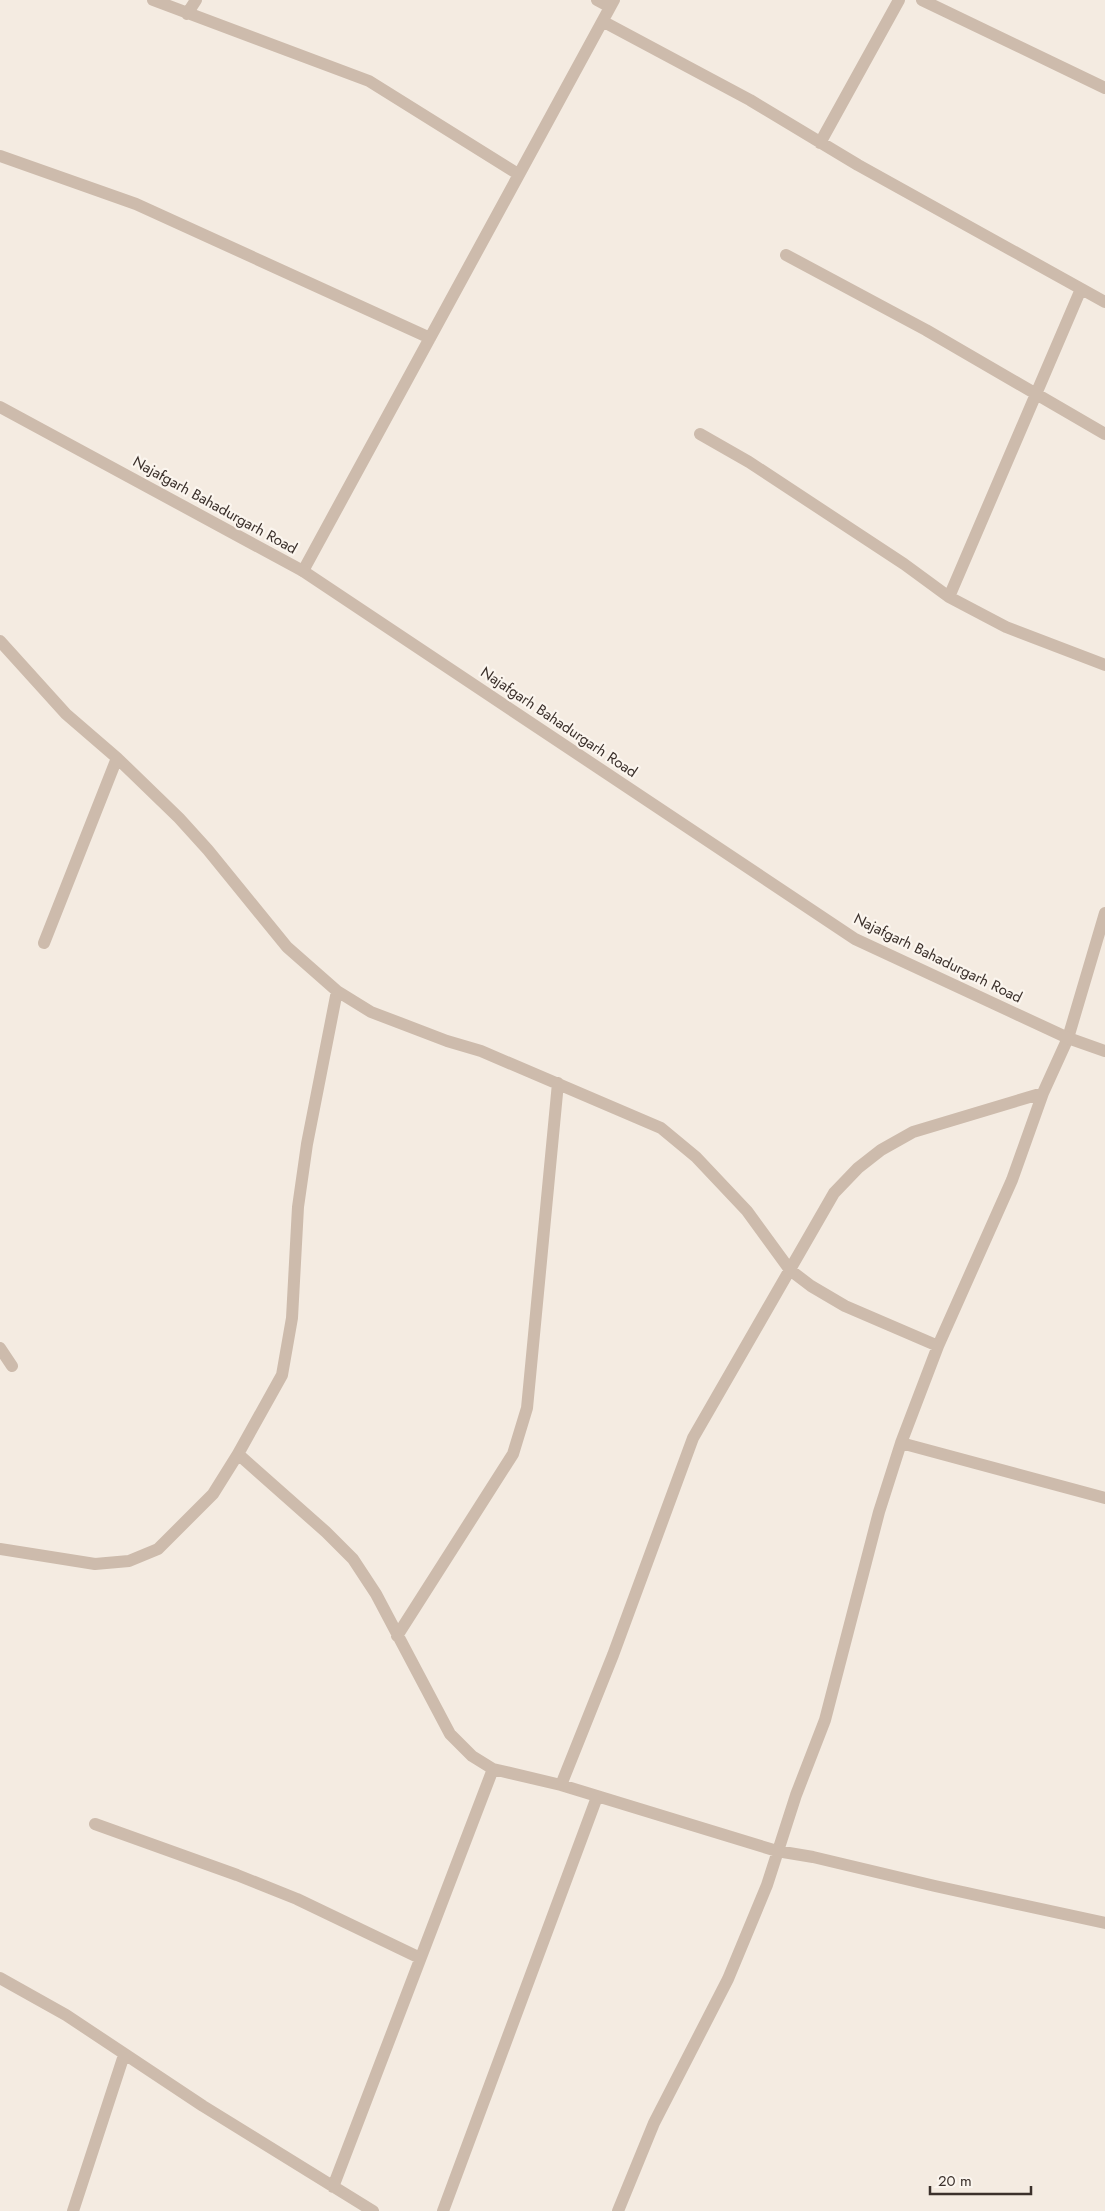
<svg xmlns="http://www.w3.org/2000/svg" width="1105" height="2211" viewBox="0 0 1105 2211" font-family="Jost,sans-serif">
<rect width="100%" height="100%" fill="#f4ebe1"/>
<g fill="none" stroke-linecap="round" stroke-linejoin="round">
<path stroke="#cdbbac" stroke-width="12" d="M153,0L369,81L518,174
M597,0L610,7
M922,0L1105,88
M187,14L196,0
M604,22L750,100L858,165L1105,302
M820,143L899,0
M0,156L136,204L430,338
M786,255L926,330L1105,434
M700,434L749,462L904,564L949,597L1006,627L1105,665
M303,571L614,0
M949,597L1081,289
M0,641L66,714L117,758L179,818L208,850L287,947L337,991L371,1012L447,1041L481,1051L661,1128L696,1157L747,1211L790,1270L811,1286L845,1306L938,1346
M44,943L117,758
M0,1348L12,1366
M901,1443L1105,1498
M238,1454L326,1532L353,1559L376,1594L450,1734L472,1756L493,1769L561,1785L777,1851L813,1857L935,1886L1105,1923
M0,1549L95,1564L129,1561L158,1549L213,1494L238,1454L282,1375L292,1318L298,1207L307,1144L337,991
M397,1636L513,1454L527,1408L558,1083
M561,1785L613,1655L693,1438L834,1193L858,1168L881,1150L913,1132L1043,1093
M95,1824L237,1875L297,1899L420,1958
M0,1978L66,2015L203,2106L373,2211
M333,2187L493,1769
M73,2211L124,2055
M443,2211L597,1797
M618,2211L654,2123L728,1979L767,1885L796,1795L825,1720L879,1512L901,1443L938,1346L1012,1180L1043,1093L1068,1038L1105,913"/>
<path stroke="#cdbbac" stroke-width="12" d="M0,407L303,571L855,939L1068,1038L1105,1051"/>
</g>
<g text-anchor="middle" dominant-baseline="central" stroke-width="4.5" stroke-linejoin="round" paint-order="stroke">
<g font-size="15" fill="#3b302b" stroke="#fbf5ee">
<text transform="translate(215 505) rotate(29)">Najafgarh Bahadurgarh Road</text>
<text transform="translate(559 722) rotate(34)">Najafgarh Bahadurgarh Road</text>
<text transform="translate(938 958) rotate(26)">Najafgarh Bahadurgarh Road</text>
</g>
</g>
<path d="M930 2186v8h101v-8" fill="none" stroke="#3b302b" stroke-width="2.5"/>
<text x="938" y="2186" font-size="15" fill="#3b302b" stroke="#fbf5ee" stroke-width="4" paint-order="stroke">20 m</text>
</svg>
